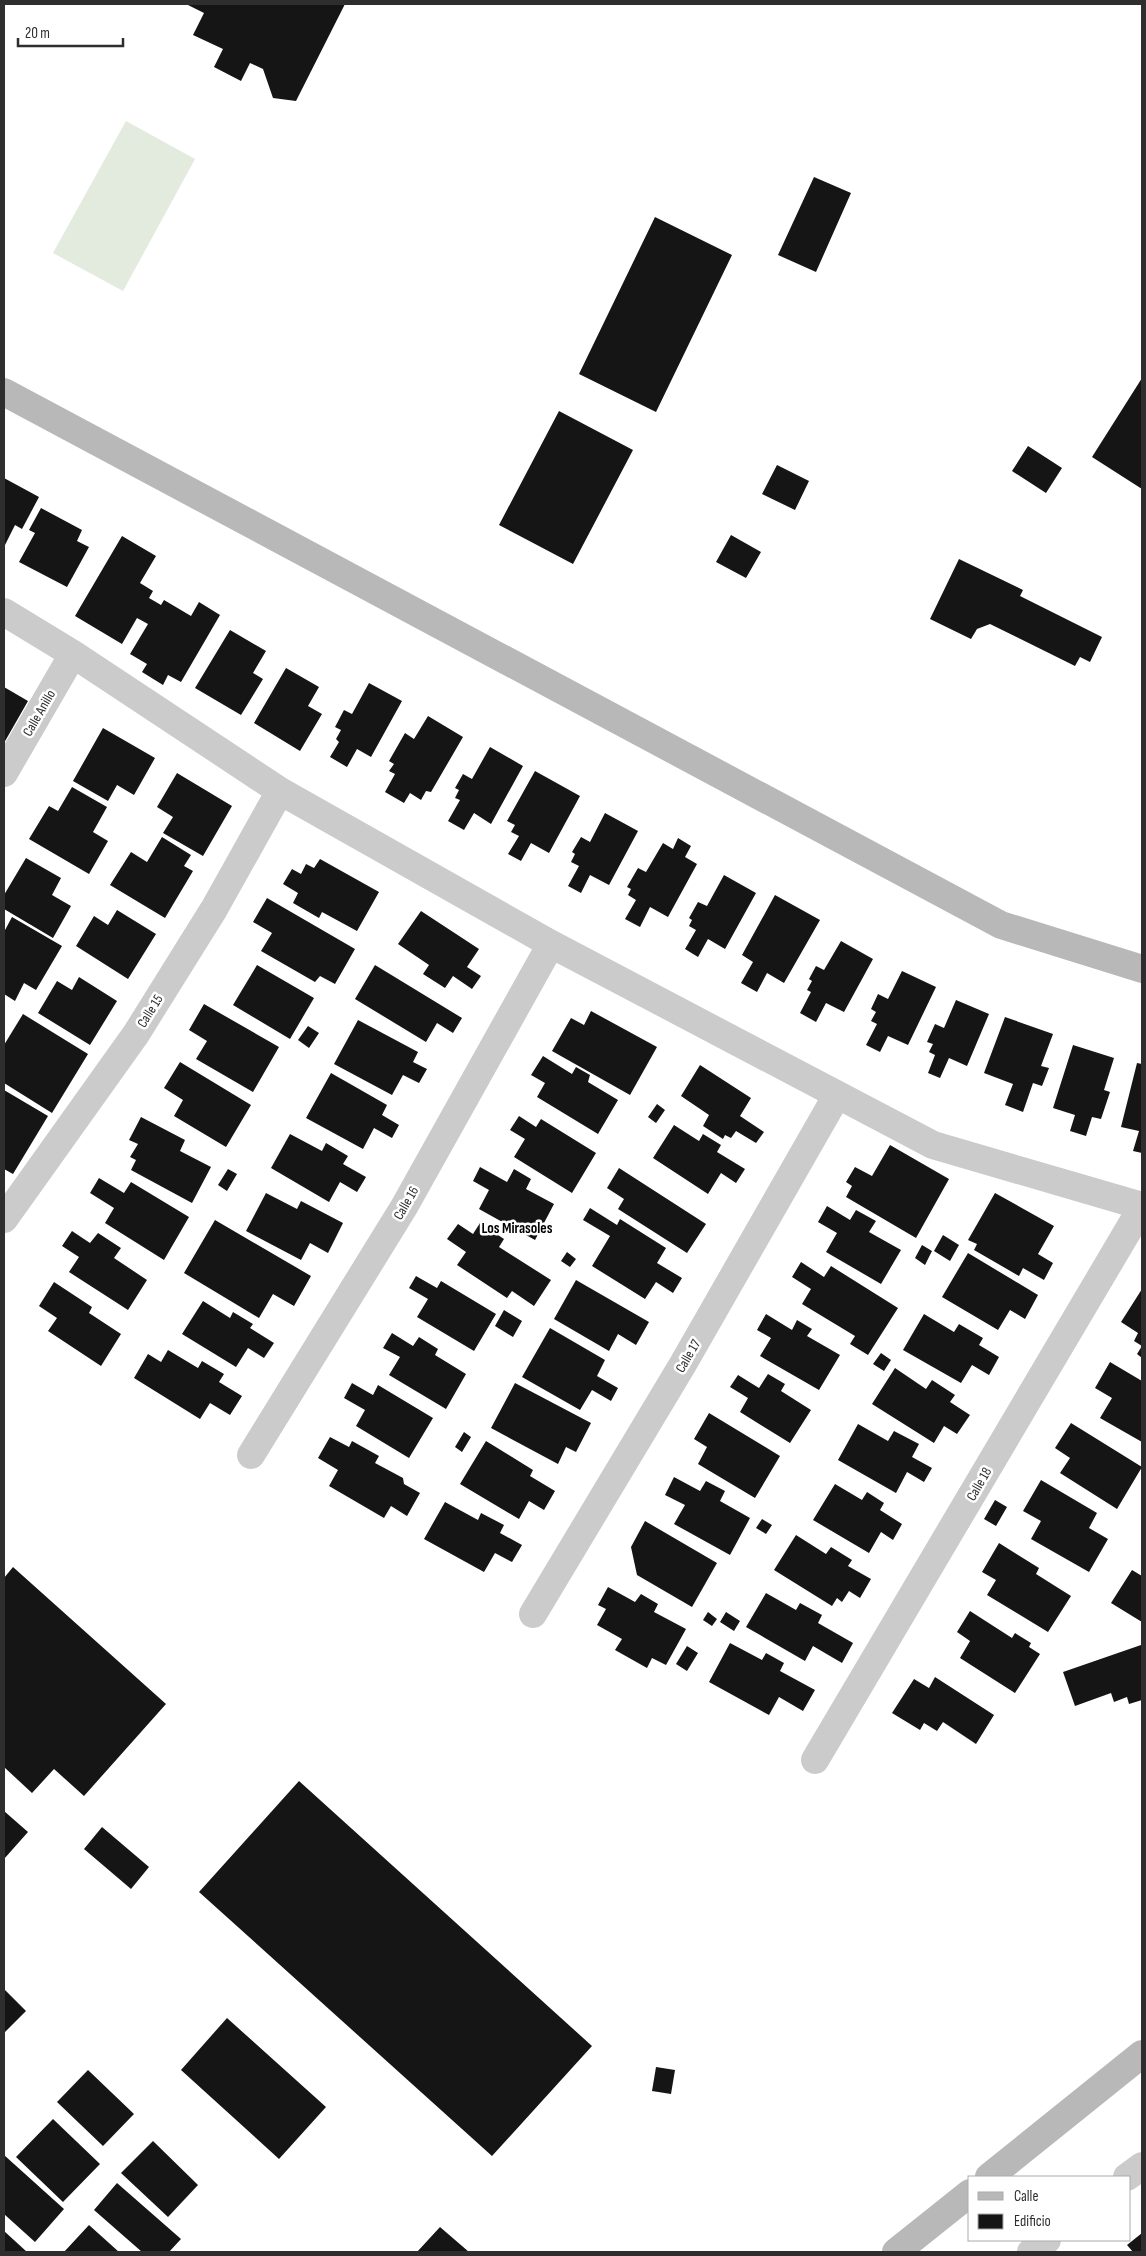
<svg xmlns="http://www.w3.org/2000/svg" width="1146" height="2256" viewBox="0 0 1146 2256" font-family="'Sofia Sans Condensed',sans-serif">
<rect width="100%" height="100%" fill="#fff"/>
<path fill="#e3eade" d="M126,121L195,159L123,291L53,253Z"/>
<path fill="#151515" d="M189,4H345L296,101L273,98L263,69L250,63L241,81L214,67L223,49L193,35L204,13L188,5Z
M814,177L851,193L816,272L778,255Z
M655,217L732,255L656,412L579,374Z
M1142,378V489L1092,457Z
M559,411L633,450L573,564L499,525Z
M1028,446L1062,468L1046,493L1012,471Z
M777,465L809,481L795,510L762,494Z
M4,478L39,497L22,529L15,525L4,547Z
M41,508L82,530L77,541L89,547L67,587L19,562L35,533L29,530Z
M731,535L761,552L746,578L716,562Z
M122,536L156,556L140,583L153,591L149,598L161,605L164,600L191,616L199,602L220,615L181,682L168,675L163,685L142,672L147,664L130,654L148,624L137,618L122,644L75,616Z
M959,559L1023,590L1020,596L1102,637L1090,662L1080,657L1075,666L990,624L977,629L971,639L930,619Z
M230,630L266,651L253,673L263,679L241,715L195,688Z
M286,668L319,687L308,706L322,714L300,751L254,723Z
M369,683L402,701L371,757L357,749L347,767L330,757L339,742L336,739L341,730L335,727L344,710L352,714Z
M4,687L28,701L4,743Z
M428,716L463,737L431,792L426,791L421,800L410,793L404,803L385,792L395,774L389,771L394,764L389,761L405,733L414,739Z
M103,728L155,758L134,795L117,785L108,801L73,781Z
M490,747L523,766L491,824L474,813L464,830L448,821L460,800L455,798L459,790L455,788L463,774L472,779Z
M535,771L580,796L549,853L531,843L521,861L508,854L519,836L511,832L515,825L507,821Z
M177,773L232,806L203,856L163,833L173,817L157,807Z
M72,787L107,807L93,832L108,841L89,874L29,839L49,806L58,811Z
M605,813L638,831L609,885L590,875L581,893L568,886L579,866L571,862L575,854L572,852L581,837L590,842Z
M162,837L191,855L184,866L193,871L165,918L110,885L131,852L147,862Z
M678,838L691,846L685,857L697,864L668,917L650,907L640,927L625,919L636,900L628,895L631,889L627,887L638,868L646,872L663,843L673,849Z
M26,858L61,878L52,895L71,906L53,938L4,909V895Z
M320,859L379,892L357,931L322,912L319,918L293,903L298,893L283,884L292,869L301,874L306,864L314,868Z
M724,875L756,893L725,949L708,939L698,957L685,949L696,930L689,926L692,920L689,918L698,902L707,906Z
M775,895L820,920L784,983L767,973L757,992L741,983L753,962L742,955Z
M267,898L355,949L335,984L320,976L315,982L261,951L272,933L253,922Z
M117,910L156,934L128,979L76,946L94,916L108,925Z
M421,911L479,949L467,967L481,976L472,989L453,976L445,988L423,974L429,965L398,944Z
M12,917L62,946L36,990L24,983L15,1001L4,994V932Z
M841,941L873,959L844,1012L826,1003L816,1022L800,1013L811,992L807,990L812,981L809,979L816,966L824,970Z
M257,965L314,998L290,1039L233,1005Z
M375,965L462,1018L453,1033L437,1023L426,1042L355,999Z
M902,971L936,987L908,1045L888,1036L880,1052L866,1045L877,1024L871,1021L876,1012L871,1009L878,994L888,999Z
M79,977L117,1001L90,1045L38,1013L57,981L72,990Z
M956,1000L989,1014L967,1066L949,1058L940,1078L928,1073L935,1055L929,1052L933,1044L927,1042L935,1024L944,1028Z
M204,1004L279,1047L253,1092L196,1059L207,1041L189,1030Z
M591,1011L657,1047L630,1095L552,1051L571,1018L584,1025Z
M23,1014L88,1054L52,1113L4,1083V1045Z
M1005,1017L1053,1034L1041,1066L1049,1068L1042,1086L1033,1083L1023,1112L1005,1105L1013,1084L984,1073Z
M358,1020L418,1052L413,1062L427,1069L419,1083L403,1075L392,1095L334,1064Z
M308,1026L319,1033L309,1048L298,1040Z
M1073,1045L1114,1058L1104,1090L1110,1092L1101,1119L1092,1117L1086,1136L1070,1131L1075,1115L1053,1108Z
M543,1056L572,1074L576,1067L590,1075L588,1082L618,1100L598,1134L537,1097L545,1083L531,1075Z
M180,1062L251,1105L226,1147L174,1116L183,1100L164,1088Z
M1137,1063L1142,1064V1153L1133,1151L1139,1131L1121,1127Z
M700,1065L751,1098L740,1116L764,1132L756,1143L736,1131L731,1138L725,1135L723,1139L703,1126L709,1115L681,1096Z
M331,1073L387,1105L382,1115L399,1125L392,1138L374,1128L363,1149L306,1118Z
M4,1090L48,1116L13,1174L4,1169Z
M657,1104L665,1110L656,1123L648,1117Z
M519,1116L536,1127L541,1119L596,1153L572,1193L514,1157L525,1139L510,1130Z
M141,1117L185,1140L180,1151L211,1167L192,1203L131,1170L136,1160L130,1157L138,1144L129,1140Z
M674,1125L699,1141L703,1134L721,1145L717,1152L745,1169L736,1183L721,1173L708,1194L653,1158Z
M290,1134L322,1151L326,1143L348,1156L343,1164L366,1177L357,1192L340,1182L329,1202L271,1168Z
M890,1145L949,1179L916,1238L846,1197L852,1186L846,1182L855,1167L872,1176Z
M480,1167L507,1182L514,1169L531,1179L526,1189L554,1204L535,1240L479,1209L489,1190L473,1181Z
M619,1168L706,1224L687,1253L618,1209L624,1199L607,1188Z
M228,1169L237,1174L227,1191L218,1185Z
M99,1178L124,1193L131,1182L189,1217L164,1260L105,1223L114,1208L90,1193Z
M266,1193L297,1209L301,1201L343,1223L328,1253L310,1243L301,1260L246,1231Z
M995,1193L1054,1226L1038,1254L1053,1263L1044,1280L1023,1268L1019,1276L974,1250L977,1244L968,1240Z
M827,1206L850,1220L856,1210L876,1221L869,1232L901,1250L881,1284L826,1252L837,1233L818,1222Z
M590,1208L617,1225L620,1219L666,1248L657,1263L682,1278L673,1293L656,1282L645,1299L592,1266L610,1236L583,1220Z
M215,1220L311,1276L294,1306L273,1294L259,1318L184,1273Z
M480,1223L504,1239L499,1247L551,1280L534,1306L512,1291L507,1298L457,1265L466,1252L447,1239L458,1224L473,1234Z
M72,1231L90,1243L98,1233L121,1248L114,1258L147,1280L128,1310L69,1272L79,1257L62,1246Z
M943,1235L959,1245L950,1261L934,1251Z
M922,1245L932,1251L925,1265L915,1258Z
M567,1252L576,1259L570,1267L561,1261Z
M968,1253L1038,1295L1025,1319L1010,1310L998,1330L942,1297Z
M801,1262L824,1277L831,1266L898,1308L868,1355L850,1344L855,1336L802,1304L811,1289L792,1277Z
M416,1276L437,1288L441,1281L496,1314L474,1351L417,1317L428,1299L409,1288Z
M576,1280L649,1322L636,1345L618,1334L609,1351L554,1319Z
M54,1282L92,1307L89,1313L121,1334L101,1366L48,1331L57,1318L39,1306Z
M1142,1289V1358L1137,1354L1142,1346L1134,1341L1138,1333L1121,1322Z
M203,1301L230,1318L233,1312L253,1324L250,1328L274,1343L264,1358L248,1348L236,1367L182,1334Z
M504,1310L522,1321L513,1337L495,1326Z
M766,1314L792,1330L797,1320L812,1329L807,1336L840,1355L819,1390L760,1356L771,1338L757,1330Z
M924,1314L954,1332L959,1324L983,1338L979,1345L999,1357L989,1375L972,1365L961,1383L903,1350Z
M550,1328L605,1360L597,1376L618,1388L611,1401L592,1390L580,1410L522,1377Z
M392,1333L413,1346L419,1337L438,1349L435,1355L466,1374L446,1409L389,1375L400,1357L383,1348Z
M168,1350L198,1368L202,1361L224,1374L219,1382L242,1396L230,1415L210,1403L200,1419L134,1378L148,1354L161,1362Z
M881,1353L891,1360L884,1371L873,1364Z
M1110,1362L1142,1381V1442L1100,1418L1112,1398L1095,1388Z
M895,1368L926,1389L932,1380L955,1395L950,1402L970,1415L957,1434L944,1426L934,1443L872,1404Z
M768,1374L785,1384L781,1391L811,1410L790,1443L740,1412L748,1398L730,1387L738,1375L759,1388Z
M352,1383L373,1395L378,1385L433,1418L409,1458L356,1426L365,1410L344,1398Z
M515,1383L591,1423L576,1452L566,1447L558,1464L491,1428Z
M709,1413L780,1456L755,1498L698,1464L707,1447L694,1439Z
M1071,1423L1142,1467L1117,1509L1060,1473L1070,1458L1055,1448Z
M858,1424L888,1441L894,1431L919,1444L912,1457L932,1468L924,1482L907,1472L896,1493L838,1460Z
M464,1432L471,1437L462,1452L455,1447Z
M330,1437L349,1447L352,1441L379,1456L375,1463L403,1478L404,1484L420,1493L407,1516L391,1506L384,1518L329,1486L338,1470L318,1458Z
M486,1441L533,1470L530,1476L555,1491L544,1510L529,1501L519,1519L460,1484Z
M674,1477L700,1491L706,1481L725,1491L720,1501L750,1518L730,1555L674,1524L685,1505L665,1495Z
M1041,1480L1097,1513L1089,1528L1108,1539L1089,1572L1031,1539L1041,1521L1023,1511Z
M835,1484L862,1500L867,1492L884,1503L880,1510L902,1524L893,1540L881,1532L869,1553L813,1520Z
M995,1500L1007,1507L996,1526L984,1519Z
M445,1502L478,1520L481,1513L504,1525L500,1533L522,1545L512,1562L495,1553L484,1572L424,1539Z
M762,1519L772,1525L766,1534L756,1528Z
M645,1521L717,1563L692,1607L637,1575L631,1547Z
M796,1535L826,1554L831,1547L852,1560L848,1566L871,1579L860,1598L849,1591L842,1602L837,1598L832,1606L774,1570Z
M999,1543L1039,1568L1036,1574L1071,1596L1048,1632L987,1595L996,1580L982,1572Z
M13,1567L166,1704L84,1796L54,1769L32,1793L4,1767V1578Z
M1132,1570L1142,1576V1622L1111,1603Z
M608,1587L635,1602L641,1594L658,1604L654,1612L686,1629L666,1665L652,1658L647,1668L615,1650L622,1639L597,1625L606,1609L598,1605Z
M766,1593L796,1610L800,1603L822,1615L818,1623L853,1643L842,1663L813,1646L805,1661L746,1627Z
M970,1611L1012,1638L1015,1633L1031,1643L1029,1647L1040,1654L1015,1693L960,1658L970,1641L957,1632Z
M708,1612L717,1619L712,1626L703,1620Z
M726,1612L740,1621L734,1631L720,1622Z
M730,1643L762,1660L766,1653L784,1663L780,1671L815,1690L803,1711L779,1697L769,1715L709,1682Z
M1141,1645L1142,1700L1129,1704L1127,1697L1114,1702L1111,1693L1075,1706L1063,1672Z
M687,1646L698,1653L687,1671L676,1664Z
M935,1677L994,1715L976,1744L943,1722L937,1731L924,1723L920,1730L892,1713L914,1679L929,1688Z
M299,1781L592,2046L492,2156L199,1892Z
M4,1811L28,1832L4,1859Z
M102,1827L149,1867L131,1889L84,1849Z
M4,1989L26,2011L4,2033Z
M227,2018L326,2107L279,2159L181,2070Z
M656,2067L675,2070L671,2094L652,2091Z
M88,2070L134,2114L103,2146L57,2102Z
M53,2119L100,2164L63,2202L16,2157Z
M153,2141L198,2185L168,2217L121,2173Z
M4,2155L64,2209L35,2242L4,2214Z
M117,2183L181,2239L169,2252H142L94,2210Z
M89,2225L119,2252H64Z
M440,2227L469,2252H417Z
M4,2231L27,2252H4Z
M1142,2233V2252H1133L1127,2245Z"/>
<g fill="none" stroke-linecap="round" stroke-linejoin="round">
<path stroke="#cbcbcb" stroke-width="28" d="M4,612L73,654L280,791L551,944L933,1145L1142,1206
M4,773L73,654
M4,1219L136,1034L214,909L280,791
M251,1455L404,1207L551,944
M533,1614L683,1364L837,1095
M815,1760L1142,1207
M1127,2177L1142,2166
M1031,2252L1047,2240"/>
<path stroke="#b8b8b8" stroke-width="28" d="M4,392L1001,925L1142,969
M989,2177L1142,2054
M896,2252L970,2193"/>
</g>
<g text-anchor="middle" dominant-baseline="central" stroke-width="5" stroke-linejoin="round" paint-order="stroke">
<g font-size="14" fill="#2e2e2e" stroke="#fff">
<text transform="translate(39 713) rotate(-60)">Calle Anillo</text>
<text transform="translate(150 1011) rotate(-58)">Calle 15</text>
<text transform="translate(406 1203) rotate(-60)">Calle 16</text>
<text transform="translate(688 1356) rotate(-60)">Calle 17</text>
<text transform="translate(979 1484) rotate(-60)">Calle 18</text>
</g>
<g font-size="15" font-weight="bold" fill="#000" stroke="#fff">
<text x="517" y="1228">Los Mirasoles</text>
</g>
</g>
<rect width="1146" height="2256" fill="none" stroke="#2e2e2e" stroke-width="10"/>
<rect x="968" y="2176" width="162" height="65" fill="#ffffff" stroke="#ababab"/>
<rect x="978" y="2192" width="25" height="8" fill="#b8b8b8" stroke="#ababab"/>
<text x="1014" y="2201" font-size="15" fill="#2e2e2e">Calle</text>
<rect x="978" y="2214" width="25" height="15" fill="#151515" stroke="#ababab"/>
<text x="1014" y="2226" font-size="15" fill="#2e2e2e">Edificio</text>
<path d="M18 38v8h105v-8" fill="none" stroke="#2e2e2e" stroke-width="2.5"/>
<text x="25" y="38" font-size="15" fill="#2e2e2e" stroke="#ffffff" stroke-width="4" paint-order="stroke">20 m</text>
</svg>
